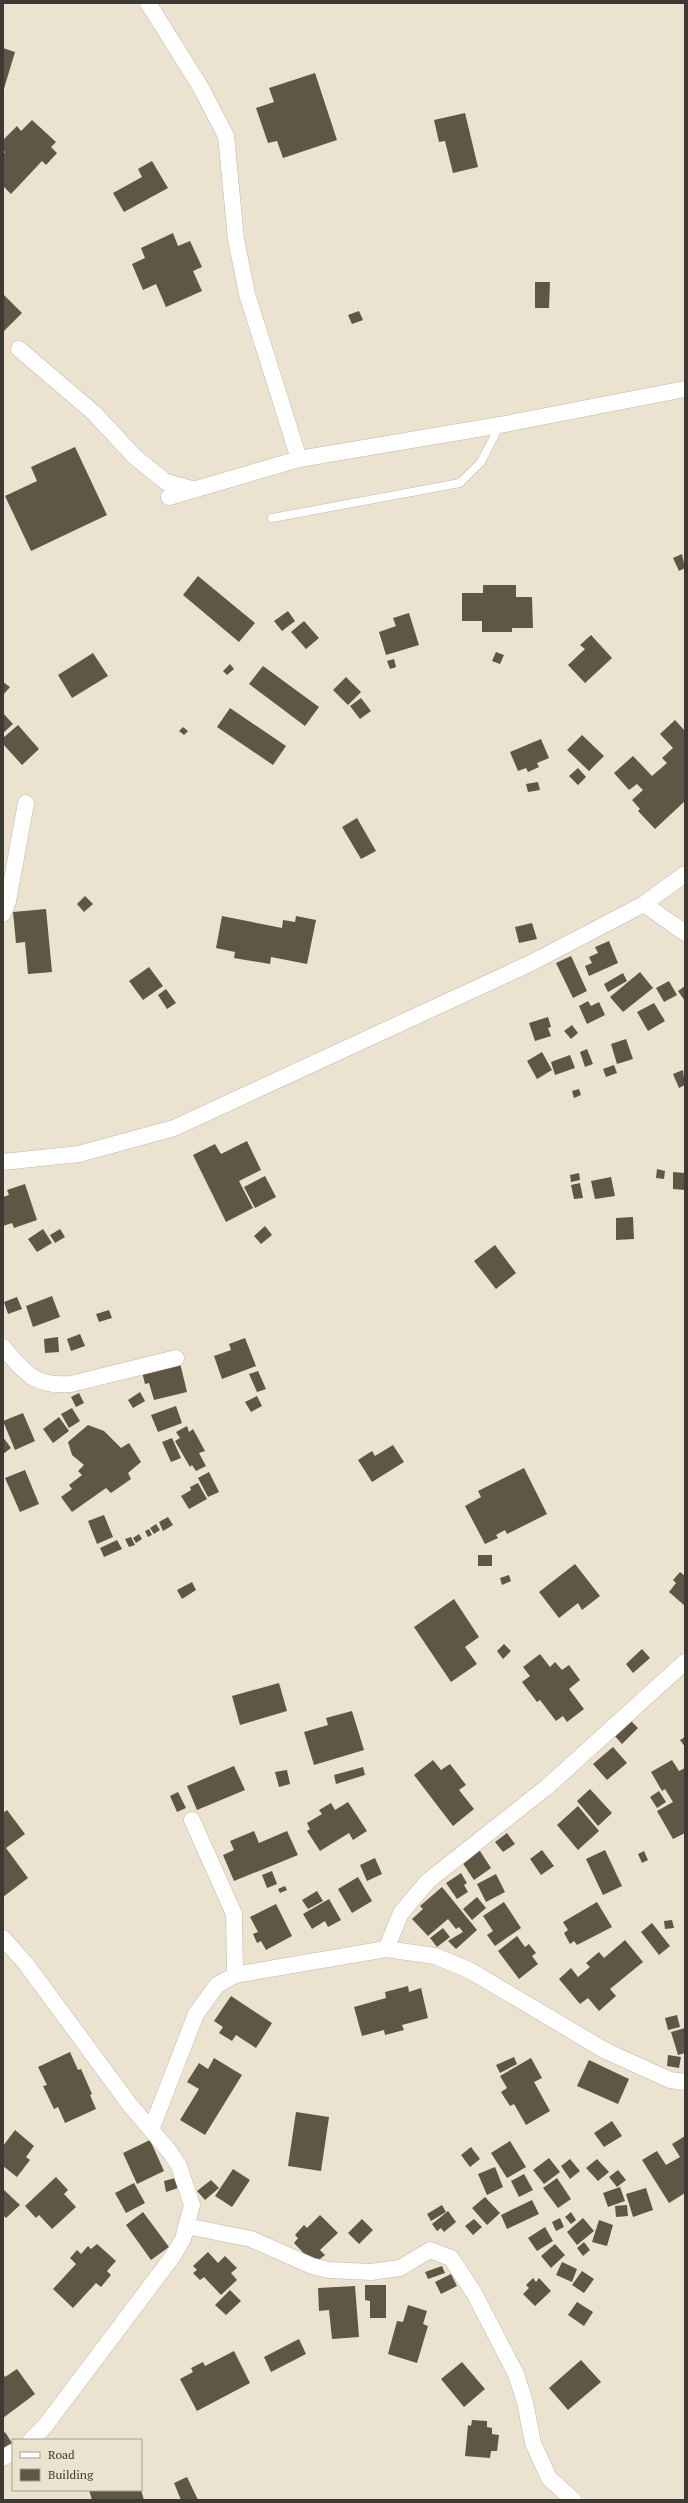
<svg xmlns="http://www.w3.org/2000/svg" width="688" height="2503" viewBox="0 0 688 2503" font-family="'PT Serif',serif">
<rect width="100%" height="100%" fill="#ebe2cf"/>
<path fill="#5e5746" d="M3,48L15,52L3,92Z
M315,73L337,140L283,158L277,141L268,143L256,108L274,102L269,88Z
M465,113L478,167L453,173L445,141L439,142L434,120Z
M32,120L56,142L51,147L57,153L46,165L42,161L11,194L3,186V155L5,152L3,150V140L17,126L21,131Z
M152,161L168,188L124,212L113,193L142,177L138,169Z
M173,233L178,246L190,241L202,267L193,271L202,291L166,307L156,284L143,290L132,264L145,258L141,248Z
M535,282H550L549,308H535Z
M3,294L22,313L3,332Z
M359,311L363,320L352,324L348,315Z
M75,447L107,515L31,551L5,496L37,481L31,467Z
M682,554L685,568L679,571L673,558Z
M198,576L255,623L239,642L183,595Z
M483,585H516V597H532L533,628H512V632H482V621H462V593H483Z
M288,611L295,621L282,631L274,621Z
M409,613L419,645L386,655L379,632L396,626L393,618Z
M304,621L319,638L306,649L291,632Z
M591,635L612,658L585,683L568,665L585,649L580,645Z
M496,652L504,655L500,664L492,661Z
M93,653L108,676L72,698L58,675Z
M394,659L396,667L390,669L387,661Z
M230,664L234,669L227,675L223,671Z
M263,666L319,707L305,726L249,684Z
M346,677L361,692L348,705L333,690Z
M3,682L10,687L3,695Z
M361,698L371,711L360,719L350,706Z
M230,708L286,746L273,765L217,727Z
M3,713L13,724L3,733Z
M675,720L685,731V801L655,829L638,811L640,809L632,800L643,790L637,784L629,790L614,773L633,756L652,776L667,763L662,758L673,748L660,734Z
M18,725L39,749L22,765L3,744V738Z
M183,727L188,731L184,735L179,731Z
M582,735L604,756L589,771L567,750Z
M541,739L549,758L537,763L539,767L528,772L526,768L518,771L510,752Z
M578,768L586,777L578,785L569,776Z
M538,782L540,790L528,792L526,784Z
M357,818L376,851L361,859L342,827Z
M85,896L93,904L84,912L77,904Z
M46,909L52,972L28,974L25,942L16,943L13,912Z
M222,916L282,928L283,920L295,922L296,916L316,920L307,964L271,957L270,964L234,958L235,952L216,948Z
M532,923L537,939L519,943L515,927Z
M609,941L618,963L589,976L585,966L592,963L589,957L598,953L595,947Z
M571,956L587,991L573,998L556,963Z
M149,967L163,986L143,1000L129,981Z
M640,972L653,988L623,1012L610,997Z
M623,973L627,981L608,992L604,984Z
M669,981L677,995L664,1002L656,988Z
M685,986V1001L678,991Z
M166,989L176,1003L167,1009L158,995Z
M588,1001L591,1006L599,1002L605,1015L587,1024L579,1006Z
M654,1003L665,1021L648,1031L637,1012Z
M548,1017L551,1027L548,1028L551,1036L535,1041L529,1023Z
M572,1025L578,1033L571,1039L564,1031Z
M626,1039L633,1059L617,1064L611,1044Z
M587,1049L593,1064L585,1067L580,1052Z
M542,1052L552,1070L537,1079L527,1061Z
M570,1055L575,1068L555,1075L551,1062Z
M614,1065L617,1073L606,1077L603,1069Z
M683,1070L685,1085L679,1088L673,1074Z
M579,1089L581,1095L574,1098L572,1091Z
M247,1141L261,1170L239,1181L253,1208L226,1222L193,1155L215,1144L221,1154Z
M657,1169L665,1171L664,1179L656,1178Z
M673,1172L685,1173V1190L673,1189Z
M579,1173L580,1180L571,1182L570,1175Z
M265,1176L276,1197L255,1208L244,1187Z
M611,1177L615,1196L595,1199L591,1181Z
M580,1183L583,1198L574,1199L571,1185Z
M25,1184L37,1220L14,1228L12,1223L3,1226V1197L9,1195L7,1190Z
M633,1217L634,1239L616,1240V1218Z
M265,1226L272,1235L261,1244L254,1236Z
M43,1229L52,1243L37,1252L28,1239Z
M60,1229L65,1237L55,1243L50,1235Z
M495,1245L516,1273L496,1289L474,1261Z
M52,1296L60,1317L33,1327L26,1306Z
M17,1297L22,1309L8,1314L4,1302Z
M109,1310L112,1318L99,1322L96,1314Z
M80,1334L85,1346L71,1351L67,1339Z
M58,1337L59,1352L45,1353L44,1339Z
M245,1338L256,1366L222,1379L214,1356L231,1350L229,1344Z
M180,1363L187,1392L154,1400L149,1383L145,1384L142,1372Z
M258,1371L266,1389L257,1392L249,1374Z
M140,1392L145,1401L133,1408L128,1400Z
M79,1393L84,1403L76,1407L71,1397Z
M257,1396L262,1406L251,1412L245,1402Z
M176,1406L182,1423L158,1432L151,1415Z
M72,1408L80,1421L69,1428L61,1414Z
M23,1413L35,1441L15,1450L3,1421Z
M59,1417L69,1431L53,1443L43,1429Z
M88,1425L104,1431L121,1448L129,1443L141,1462L128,1473L131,1479L111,1493L106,1488L72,1512L61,1497L72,1489L69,1485L82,1475L78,1471L84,1465L72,1455L68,1442Z
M187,1426L189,1432L193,1429L205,1451L199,1453L206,1466L196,1471L192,1465L190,1467L175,1441L180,1438L176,1432Z
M3,1437L11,1448L3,1454Z
M172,1438L181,1458L171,1462L162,1442Z
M393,1445L404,1462L372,1482L358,1460L372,1451L375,1456Z
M524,1468L547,1514L507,1534L505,1530L496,1535L498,1538L485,1544L465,1506L481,1497L478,1491Z
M25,1470L39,1504L20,1512L5,1478Z
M209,1472L219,1492L208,1497L198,1478Z
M198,1483L207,1499L189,1509L181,1496L191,1490L190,1487Z
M104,1515L113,1537L97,1544L88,1521Z
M168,1517L173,1525L163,1531L159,1522Z
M156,1524L160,1530L154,1534L150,1528Z
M149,1529L152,1535L148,1537L145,1531Z
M139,1534L142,1539L136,1543L133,1538Z
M131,1537L135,1545L129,1547L125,1539Z
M117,1540L122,1549L104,1557L100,1548Z
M478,1555H492V1566H478Z
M575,1564L600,1596L582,1610L578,1603L559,1618L539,1592Z
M680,1572L684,1575L685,1574V1606L669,1592L676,1583L673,1580Z
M509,1575L511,1581L502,1585L500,1578Z
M192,1582L196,1590L182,1599L177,1590Z
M454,1599L479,1637L465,1647L477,1664L451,1682L414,1627Z
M504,1644L511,1651L503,1659L497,1651Z
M642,1649L650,1658L633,1673L626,1664Z
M540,1654L550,1667L555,1662L562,1670L569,1665L580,1680L569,1689L584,1709L567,1722L563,1716L556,1721L540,1700L537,1702L522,1682L530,1676L523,1667Z
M279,1683L287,1711L240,1725L232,1696Z
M352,1711L364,1750L314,1765L304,1732L328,1725L326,1718Z
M630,1720L638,1728L622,1744L614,1735Z
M685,1737V1747L680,1740Z
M613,1747L627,1763L607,1780L593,1764Z
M433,1760L441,1770L450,1764L466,1785L459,1790L474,1809L453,1826L414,1775Z
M672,1760L679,1771L685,1768V1833L673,1839L657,1811L673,1802L665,1789L662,1791L651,1772Z
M234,1766L245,1790L197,1810L187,1786Z
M363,1767L365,1775L336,1784L334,1775Z
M287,1770L290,1784L279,1787L275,1772Z
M590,1789L612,1813L598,1826L577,1801Z
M659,1791L666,1802L657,1808L650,1797Z
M178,1792L186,1808L177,1812L170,1796Z
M348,1802L367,1831L353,1840L349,1833L320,1851L307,1831L310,1829L307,1823L322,1814L319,1810L331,1803L335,1810Z
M578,1806L599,1831L578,1850L557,1825Z
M7,1810L25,1834L6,1848L28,1878L3,1897V1813Z
M254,1831L259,1843L287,1831L298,1855L234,1881L223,1855L234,1850L230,1841Z
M507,1833L515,1844L503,1852L495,1842Z
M478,1848L491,1868L474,1880L460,1859Z
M542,1850L554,1866L541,1875L530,1859Z
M605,1850L622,1886L603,1895L586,1859Z
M644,1851L648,1860L642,1863L638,1854Z
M375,1858L382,1874L367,1881L360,1865Z
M272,1871L277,1884L267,1888L262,1875Z
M461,1873L467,1883L464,1885L468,1892L457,1899L446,1883Z
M496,1874L505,1892L486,1902L477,1884Z
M358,1877L372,1901L352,1913L338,1889Z
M285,1886L287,1890L280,1893L278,1889Z
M442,1887L477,1930L456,1949L448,1941L463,1932L459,1927L456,1929L448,1919L428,1936L412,1919L423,1909L420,1906Z
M317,1891L323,1901L308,1909L302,1900Z
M477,1897L486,1908L472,1920L463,1909Z
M329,1899L341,1920L328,1927L325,1921L312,1929L303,1914Z
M504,1902L521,1928L495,1946L487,1935L493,1931L483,1916Z
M597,1902L612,1927L577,1945L574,1941L570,1944L564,1933L568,1930L563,1922Z
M276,1904L292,1936L266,1950L261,1941L257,1943L253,1934L258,1932L250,1917Z
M672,1920L674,1928L665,1929L664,1921Z
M652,1923L670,1946L659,1955L641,1932Z
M443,1928L450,1937L437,1947L430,1938Z
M517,1936L525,1947L529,1944L536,1953L532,1956L538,1964L519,1979L498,1951Z
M625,1940L643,1962L610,1989L616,1996L599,2011L588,1998L580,2004L559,1979L571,1968L578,1977L590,1967L586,1963L599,1952L604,1958Z
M408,1986L409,1992L421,1988L428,2018L402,2025L404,2030L385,2035L384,2030L362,2036L354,2007L386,1998L385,1992Z
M231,1996L272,2023L256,2048L236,2035L232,2041L219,2033L223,2027L214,2021Z
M677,2015L680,2027L668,2030L665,2018Z
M685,2028V2053L678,2055L671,2032Z
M70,2052L78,2070L81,2069L92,2094L90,2095L96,2109L65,2123L58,2107L54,2109L43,2086L47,2085L38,2067Z
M668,2055L681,2057L679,2068L667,2066Z
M514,2057L517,2064L500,2073L496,2065Z
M214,2058L242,2075L205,2135L180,2120L199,2089L187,2082L199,2063L208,2069Z
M531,2058L542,2078L534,2082L550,2111L526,2125L514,2104L510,2106L501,2092L507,2088L500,2076Z
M589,2060L629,2079L618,2104L577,2086Z
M296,2112L329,2117L321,2171L288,2166Z
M612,2121L622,2136L604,2147L594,2133Z
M15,2130L34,2146L26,2157L30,2160L17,2177L3,2166V2146Z
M685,2136V2193L669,2203L642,2160L657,2151L666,2165L680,2157L672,2144Z
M150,2140L164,2171L137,2184L123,2153Z
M510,2141L526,2167L507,2178L491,2153Z
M471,2147L480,2159L470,2167L461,2155Z
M549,2158L560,2172L544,2184L533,2170Z
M570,2159L580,2171L570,2179L561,2166Z
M597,2159L609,2172L598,2181L586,2168Z
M495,2167L503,2187L487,2195L478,2174Z
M233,2169L250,2180L232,2207L215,2196Z
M618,2170L626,2180L617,2187L609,2177Z
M524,2174L533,2190L519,2197L511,2181Z
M56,2177L68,2190L64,2194L76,2207L52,2229L39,2215L36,2218L25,2206Z
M175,2178L178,2188L166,2192L164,2181Z
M557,2178L571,2199L558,2208L543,2188Z
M211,2180L219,2188L205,2200L197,2191Z
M134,2183L145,2203L126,2213L115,2193Z
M620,2187L625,2201L608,2207L603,2193Z
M646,2188L653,2210L633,2217L626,2194Z
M3,2189L20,2205L6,2218L3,2215Z
M485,2197L500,2213L487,2225L472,2208Z
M532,2200L539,2214L507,2229L501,2215Z
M442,2205L446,2212L431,2221L427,2214Z
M627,2205L628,2216L616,2217L615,2206Z
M448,2211L456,2222L444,2232L441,2228L437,2231L432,2224Z
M143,2212L169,2247L151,2260L126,2225Z
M571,2212L576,2220L571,2224L565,2217Z
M320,2215L338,2233L320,2250L325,2255L314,2264L294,2243L298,2238L295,2235L304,2225L307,2228Z
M560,2218L564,2227L556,2231L552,2222Z
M583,2218L594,2231L577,2245L567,2232Z
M362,2219L373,2230L359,2244L348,2233Z
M474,2219L482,2227L473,2235L465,2226Z
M599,2220L613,2225L607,2246L592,2242Z
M545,2227L553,2241L537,2251L528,2238Z
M584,2242L590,2250L583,2256L577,2248Z
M97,2244L116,2261L107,2271L111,2275L101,2287L96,2283L73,2308L53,2289L76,2264L70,2258L77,2250L81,2254L88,2246L91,2249Z
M555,2244L565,2255L551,2268L541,2256Z
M208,2252L218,2263L225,2256L237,2268L231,2273L237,2280L221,2295L204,2277L200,2280L193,2273L197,2270L193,2266Z
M562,2262L577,2269L572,2282L556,2275Z
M442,2266L445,2273L428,2279L425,2272Z
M582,2271L594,2279L584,2293L572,2285Z
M451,2274L457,2286L441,2294L435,2282Z
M533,2278L536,2282L539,2278L551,2291L535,2306L523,2294L529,2288L526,2285Z
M365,2285H386V2318H370V2301L365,2300Z
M355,2286L359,2337L332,2339L329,2310L319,2311L318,2288Z
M230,2290L241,2301L226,2315L215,2305Z
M577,2302L593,2312L584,2326L568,2315Z
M408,2305L427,2311L423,2324L428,2326L417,2363L388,2354L397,2321L403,2322Z
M299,2339L306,2354L271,2372L264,2357Z
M234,2351L250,2383L197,2411L180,2379L193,2372L191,2368L203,2362L205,2366Z
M581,2360L601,2382L568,2410L549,2388Z
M462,2362L485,2389L464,2407L441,2379Z
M17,2369L35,2394L3,2418V2373L5,2377Z
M472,2420L487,2421V2427L492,2428V2434L499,2435L497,2451H491L490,2458L465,2456L468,2425L471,2426Z
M5,2432L12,2443L3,2449V2434Z
M187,2477L198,2500H181L174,2483Z
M89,2490H141L144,2500H92Z"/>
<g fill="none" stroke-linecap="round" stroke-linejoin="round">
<g stroke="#c1b9a6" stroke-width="9">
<path id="lane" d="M272,518L460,483L481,462L500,425"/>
</g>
<g stroke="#c1b9a6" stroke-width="17">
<path id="street" d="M148,3L200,86L226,136L236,239L247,294L299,459
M19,349L94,413L135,457L166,482L192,489
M169,497L299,459L500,425L685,389
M644,904L685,933
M3,914L8,901L26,803
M3,1162L79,1154L174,1128L531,963L644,904L685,874
M3,1347C25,1373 34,1387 71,1384L176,1358
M192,1820L234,1914L235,1975
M3,1938L26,1964L130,2105L170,2152L179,2166L192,2205L183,2239L173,2256L45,2426L31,2440
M386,1949L401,1913L428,1881L548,1786L685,1662
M151,2130L196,2014L217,1985L235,1975L386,1949L435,1956L469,1970L606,2051L670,2080L685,2082
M186,2226L251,2239L312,2266L329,2270L371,2272L400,2268L430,2250L451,2258L474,2293L516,2374L525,2402L533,2443L542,2463L549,2478L573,2500
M3,2458L13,2452"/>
</g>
<use href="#lane" stroke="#fff" stroke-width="8"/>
<use href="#street" stroke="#fff" stroke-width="16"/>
</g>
<rect width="688" height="2503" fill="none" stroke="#3d3a32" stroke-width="8"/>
<rect x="12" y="2439" width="130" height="52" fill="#ebe2cf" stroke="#a59f90"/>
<rect x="20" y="2452" width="20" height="6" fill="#ffffff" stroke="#a59f90"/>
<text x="48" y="2459" font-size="12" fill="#3d3a32">Road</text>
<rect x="20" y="2469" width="20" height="12" fill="#5e5746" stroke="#a59f90"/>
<text x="48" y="2479" font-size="12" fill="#3d3a32">Building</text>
</svg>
